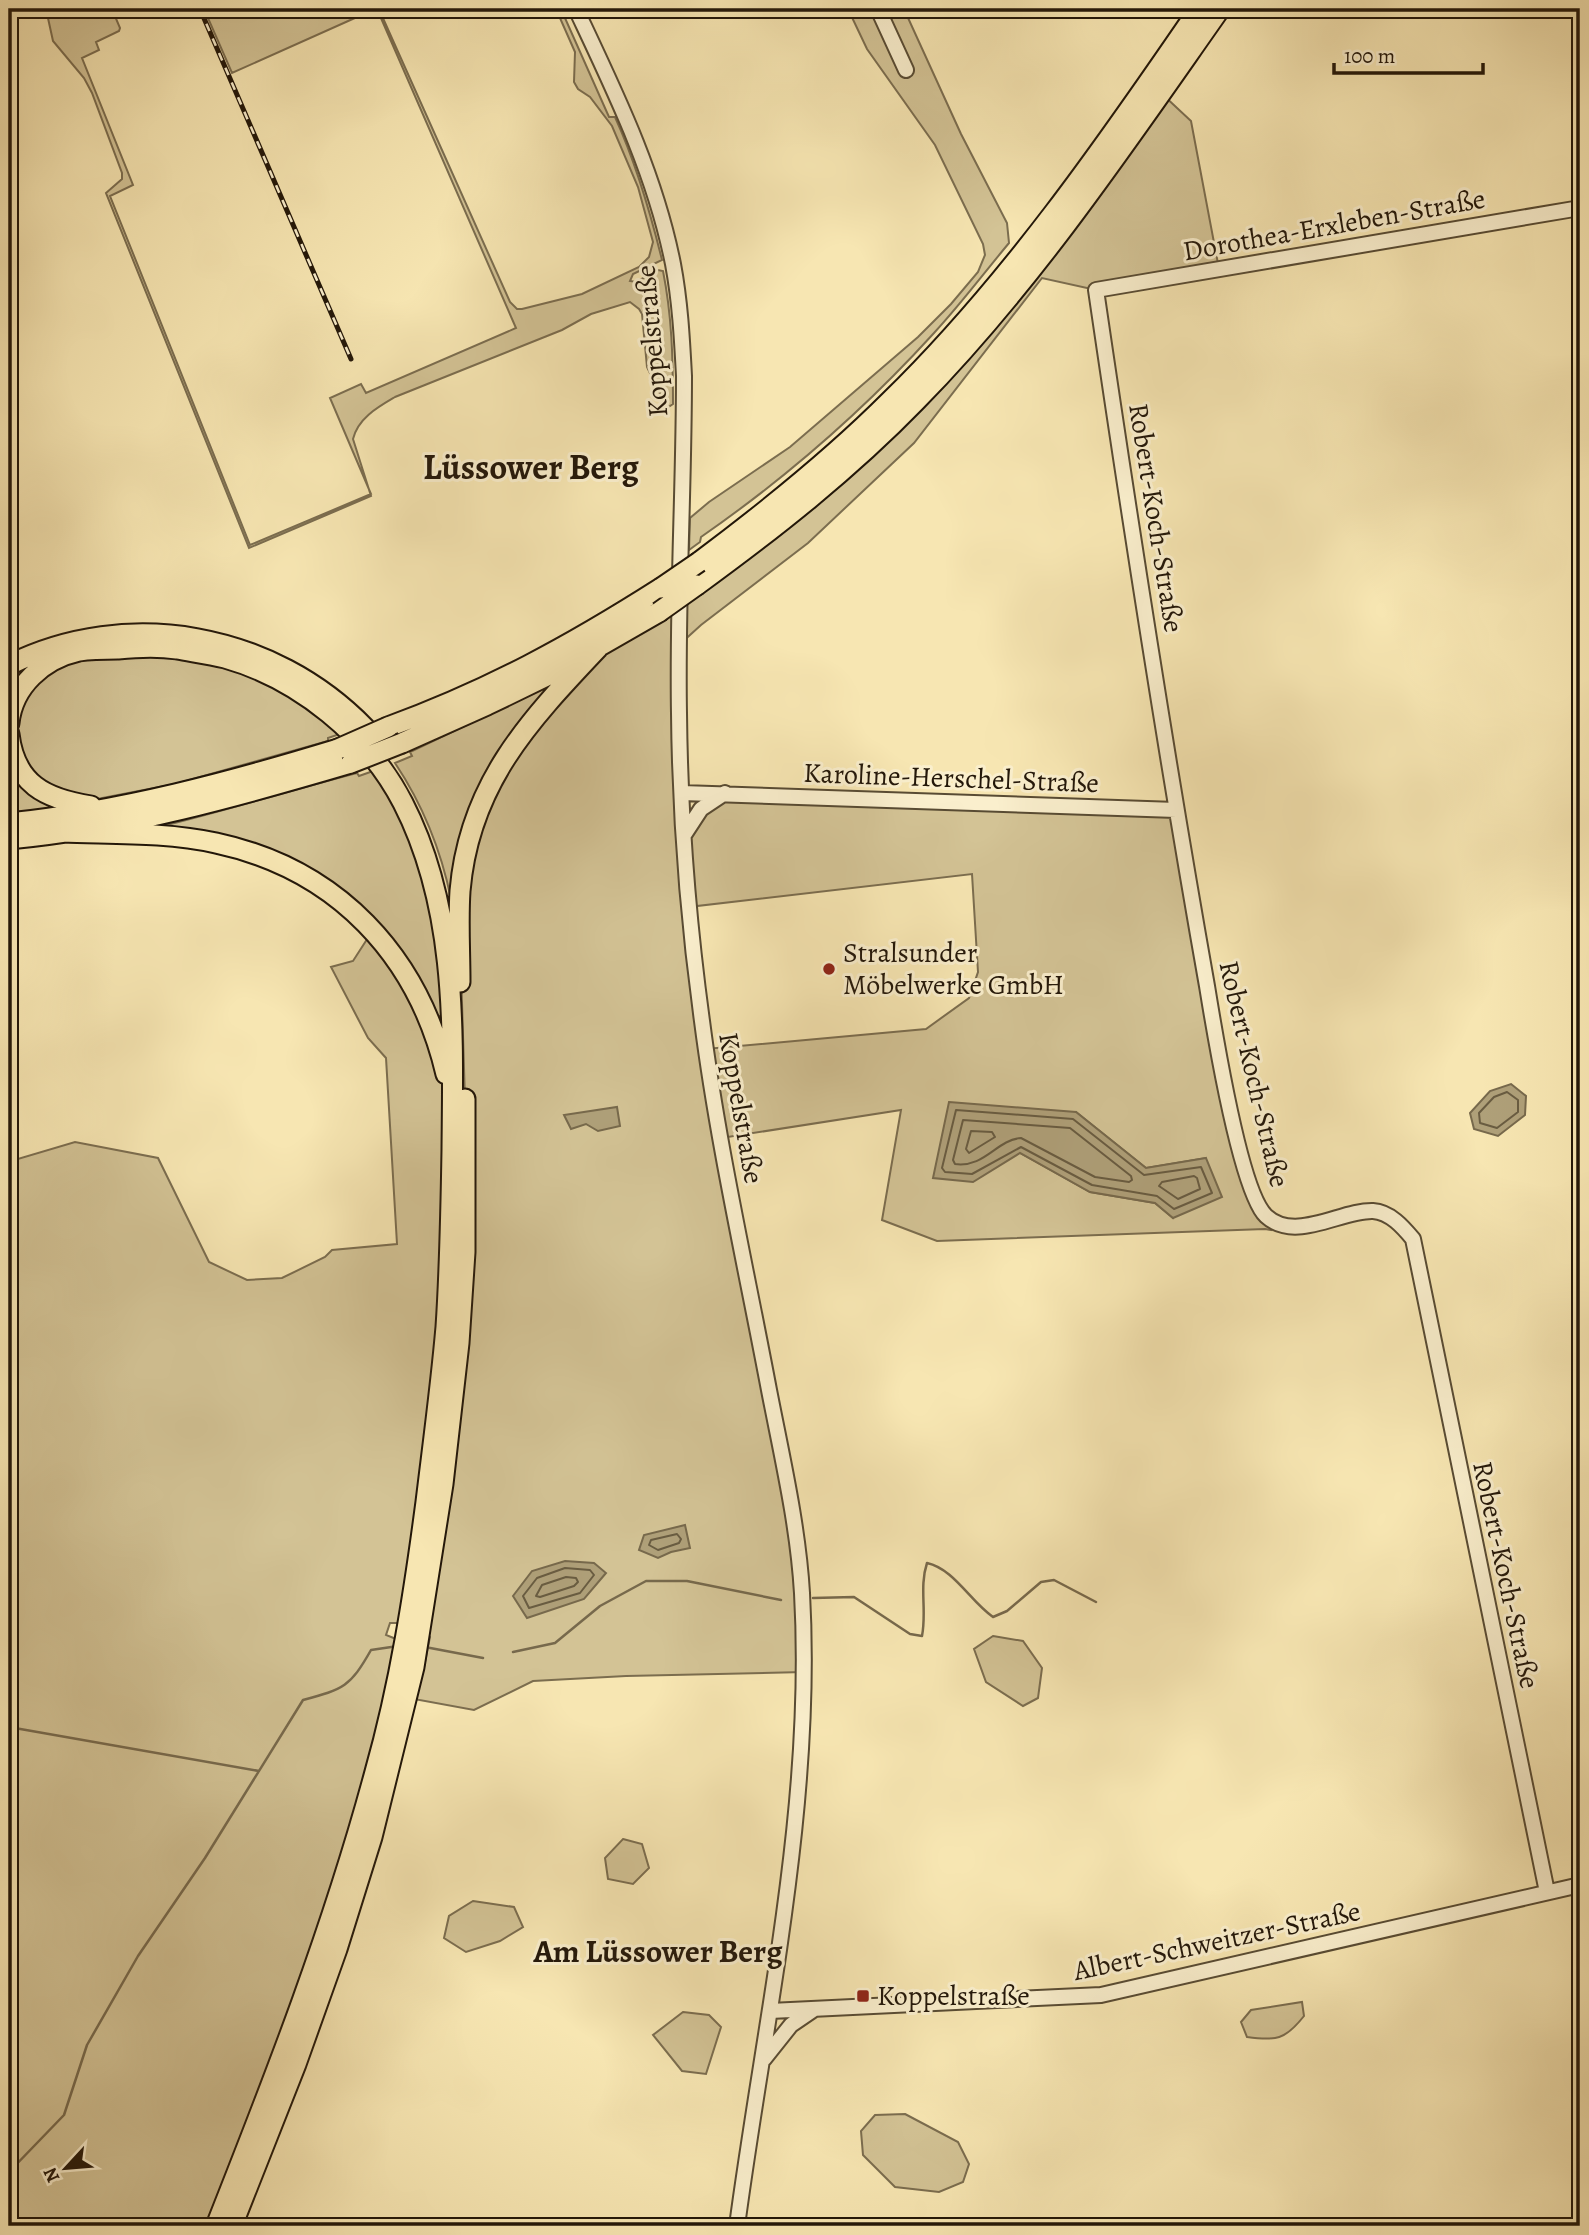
<svg xmlns="http://www.w3.org/2000/svg" width="1589" height="2235" viewBox="0 0 1589 2235" font-family="Alegreya,serif">
<rect width="100%" height="100%" fill="#f7e6b2"/>
<filter id="stains"><feTurbulence type="fractalNoise" baseFrequency=".00286" numOctaves="4"/><feColorMatrix values="0 0 0 0 .2 0 0 0 0 .09 0 0 0 0 .02 0 0 0 .5 -.17"/></filter>
<radialGradient id="worn" r=".72"><stop offset=".6" stop-color="#630" stop-opacity="0"/><stop offset="1" stop-color="#630" stop-opacity=".3"/></radialGradient>
<path fill="#d3c395" stroke="#7b6d4f" stroke-width="2" fill-rule="evenodd" d="M46,9H112L120,28L119,31L96,42L99,50L82,58L133,185L110,196L250,545L371,494L330,398L361,384L366,393L516,328L377,9H379L382,16L510,302L517,309H522L582,294L639,267L649,257L653,242L638,187L612,126L590,97L578,89L574,82L575,52L556,9H561L609,117H615C636,163 650,211 662,260L633,274L630,281L636,282L658,270L663,271C672,316 673,359 673,404L667,408L647,367L642,314L639,309L630,302L591,314L562,330L395,397C378,407 358,418 353,439L371,496L249,548L106,193L122,179V173L92,93L84,78L53,41Z
M204,9H375L232,73Z
M848,9H904L961,134L1007,223L1009,243C984,273 960,305 934,333C864,410 786,478 701,537L700,542L689,550L690,518L709,502L790,447L918,337L951,304L978,272L985,255L983,244L935,145L867,49Z
M1161,93L1191,121L1219,269L1096,290L1042,278L914,443L808,543L701,625L679,645L684,833L725,793L1176,810L1235,1126L1271,1230L1265,1229L937,1241L882,1220L901,1110L721,1138L784,1467L804,1672L626,1676L533,1681L474,1710L414,1699L420,1672H423L430,1637L422,1627L465,1101L460,938L483,798L598,648L795,512ZM972,874L978,972L969,998L926,1029L706,1049L689,907ZM1076,1112L1146,1168L1205,1158L1173,1218L1155,1203L1090,1192L1020,1153Z
M184,653L278,684L343,733L328,738V741L175,784L92,800L45,791L12,742L24,690L67,659Z
M551,685L521,724L451,899C441,850 423,805 395,763L412,756L410,752Z
M9,761L59,808L9,814Z
M376,770L412,835L432,902L446,1015L432,1017L413,977L302,871L138,832C212,815 284,792 357,773L359,776Z
M373,930L405,971L452,1103L450,1251L401,1623H390L386,1635L396,1639L382,1717L351,1837L272,2069L206,2226H9V1155L18,1159L75,1142L158,1158L209,1262L247,1280L282,1278L325,1257L332,1250L397,1244L386,1058L368,1038L331,967L353,961Z
M993,1636L1023,1641L1042,1668L1038,1698L1023,1706L986,1682L974,1649Z
M623,1839L642,1844L649,1868L633,1884L608,1879L605,1858Z
M473,1901L514,1907L523,1927L500,1941L466,1952L444,1938L449,1916Z
M1302,2002L1304,2016C1285,2040 1276,2041 1247,2037L1241,2022L1251,2010Z
M683,2012L709,2015L721,2027L706,2074L682,2071L653,2035Z
M905,2114L958,2142L969,2164L963,2182L939,2192L895,2187L863,2155L861,2131L875,2115Z"/>
<path fill="#afa079" stroke="#77694c" stroke-width="2" d="M1511,1084L1526,1096L1525,1115L1498,1136L1474,1129L1470,1113L1490,1091Z
M949,1102L1076,1112L1146,1168L1206,1158L1222,1197L1173,1218L1155,1203L1090,1192L1020,1153L973,1182L933,1178Z
M617,1107L620,1126L598,1131L586,1124L571,1129L564,1115Z
M685,1525L690,1548L671,1552L658,1558L639,1550L644,1535Z
M565,1561L594,1563L606,1573L584,1599L527,1618L513,1596L532,1571Z"/>
<g fill="none" stroke-linecap="round" stroke-linejoin="round">
<path stroke="#695c41" stroke-width="2" d="M1507,1092L1518,1100V1112L1497,1128L1480,1123L1479,1113L1494,1097Z
M956,1110L1073,1119L1144,1175L1201,1167L1212,1193L1174,1209L1157,1196L1092,1185L1021,1147L972,1174L945,1172L942,1168Z
M963,1120L1070,1128L1131,1176L1132,1180L1129,1182L1095,1177L1021,1138C996,1140 985,1168 955,1164L953,1160Z
M971,1131L992,1132L995,1137L969,1153L966,1149Z
M1194,1176L1197,1178L1200,1189L1178,1199L1159,1186L1162,1182Z
M677,1534L681,1539L679,1543L658,1550L649,1545L651,1540Z
M565,1568L590,1570L594,1575L580,1593L529,1608L523,1596L537,1578Z
M566,1577L576,1578L578,1582L574,1586L540,1597L536,1596L542,1585Z"/>
<path stroke="#77694c" stroke-width="2.5" d="M813,1598L854,1597L910,1634L922,1636C927,1611 919,1587 927,1563C954,1569 970,1601 993,1617L1007,1611L1041,1582L1054,1580L1096,1602
M425,1647L483,1658
M513,1652L555,1643L600,1606L646,1581H687L781,1600
M9,1727L259,1771
M9,2172L64,2115L87,2045L138,1956L205,1858L303,1700C344,1689 350,1687 371,1650L398,1646"/>
<g stroke="#584b33" stroke-width="18">
<path id="minor" d="M576,9C615,92 655,173 673,264C680,301 682,338 684,376C684,488 677,601 679,713C680,816 688,919 702,1021C718,1145 746,1268 769,1390C782,1457 798,1525 802,1593C814,1806 765,2016 737,2226
M878,9L906,70
M682,793L1176,810
M684,835L701,809L725,793
M1547,1892L1413,1239C1403,1227 1390,1212 1373,1211C1341,1210 1295,1243 1266,1216C1240,1191 1214,1029 1207,986C1166,755 1130,522 1096,290L1580,208
M770,2011L1101,1995L1580,1885
M764,2059L791,2025L813,2010"/>
</g>
<g stroke="#231709" stroke-width="23">
<path id="highway" d="M699,562C766,512 831,460 890,401C1008,286 1106,145 1199,9
M697,585C774,529 849,470 916,401C1032,283 1125,144 1220,9
M9,665C128,606 273,633 365,728
M9,723C13,686 43,659 79,651C92,649 106,649 118,649C138,647 157,646 177,649C193,652 210,654 225,658C299,679 368,735 403,803C458,910 453,1033 452,1150C451,1209 450,1268 446,1327C441,1385 433,1444 426,1502C414,1593 400,1684 375,1772C333,1928 275,2077 216,2226
M388,727C489,690 570,646 661,588
M9,734C15,784 45,799 91,806
M402,743L487,705L551,674L659,612
M9,823C122,811 230,782 338,749
M62,832C113,834 166,832 216,843C337,869 418,955 446,1074
M9,839C126,828 239,796 351,763
M460,982C460,952 458,921 460,891C469,784 529,721 598,648
M232,2226L296,2064L337,1949L372,1837L414,1667L443,1484L459,1343L465,1252V1099"/>
</g>
<use href="#minor" stroke="#faefcd" stroke-width="14"/>
<use href="#highway" stroke="#f7e6b2" stroke-width="19"/>
<g stroke="#231709" stroke-width="5">
<path id="rail" d="M200,9L351,359"/>
</g>
<use href="#rail" stroke="#faefcd" stroke-width="2.5" stroke-dasharray="8" stroke-linecap="butt"/>
<g stroke="#231709" stroke-width="23" stroke-linecap="butt">
<path id="highway-bridge" d="M661,588L699,562
M659,612L697,585
M338,749L388,727
M351,763L402,743"/>
</g>
<use href="#highway-bridge" stroke="#f7e6b2" stroke-width="19"/>
</g>
<g fill="#8f2418" stroke="#faefcd" stroke-width="2.5">
<circle cx="829" cy="969" r="7"/>
<rect x="856" y="1989" width="14" height="14" rx="3.5"/>
</g>
<g text-anchor="middle" dominant-baseline="central" stroke-width="6" stroke-linejoin="round" paint-order="stroke">
<g font-size="28" fill="#231709" stroke="#faefcd">
<text transform="translate(1334 225) rotate(-10)">Dorothea-Erxleben-Straße</text>
<text transform="translate(652 341) rotate(-95)">Koppelstraße</text>
<text transform="translate(1156 518) rotate(81)">Robert-Koch-Straße</text>
<text transform="translate(951 778) rotate(2)">Karoline-Herschel-Straße</text>
<text transform="translate(1254 1074) rotate(77)">Robert-Koch-Straße</text>
<text transform="translate(741 1108) rotate(80)">Koppelstraße</text>
<text transform="translate(1506 1575) rotate(78)">Robert-Koch-Straße</text>
<text transform="translate(1217 1941) rotate(-12)">Albert-Schweitzer-Straße</text>
</g>
<g font-size="28" fill="#231709" stroke="#faefcd" text-anchor="start">
<text x="843" y="953">Stralsunder<tspan x="843" dy="32">Möbelwerke GmbH</tspan></text>
<text x="877" y="1996">Koppelstraße</text>
</g>
<g font-size="32" font-weight="bold" fill="#231709" stroke="#faefcd">
<text x="658" y="1951">Am Lüssower Berg</text>
</g>
<g font-size="35" font-weight="bold" fill="#231709" stroke="#faefcd">
<text x="531" y="467">Lüssower Berg</text>
</g>
</g>
<rect width="1589" height="2235" fill="none" stroke="#f7e6b2" stroke-width="35"/>
<rect x="10" y="10" width="1568" height="2214" fill="none" stroke="#231709" stroke-width="3.5"/>
<rect x="18" y="18" width="1554" height="2200" fill="none" stroke="#231709" stroke-width="2"/>
<g transform="translate(66 2168) rotate(244)" stroke="#faefcd" stroke-width="5" paint-order="stroke">
<path d="M0-5L12 26L0 18L-12 26Z" fill="#231709"/>
<text y="-10" font-size="19" font-weight="bold" text-anchor="middle" fill="#231709">N</text>
</g>
<path d="M1334 63v10h149v-10" fill="none" stroke="#231709" stroke-width="3.5"/>
<text x="1344" y="63" font-size="21" fill="#231709" stroke="#faefcd" stroke-width="5" paint-order="stroke">100 m</text>
<rect width="100%" height="100%" filter="url(#stains)"/>
<rect width="100%" height="100%" fill="url(#worn)"/>
</svg>
